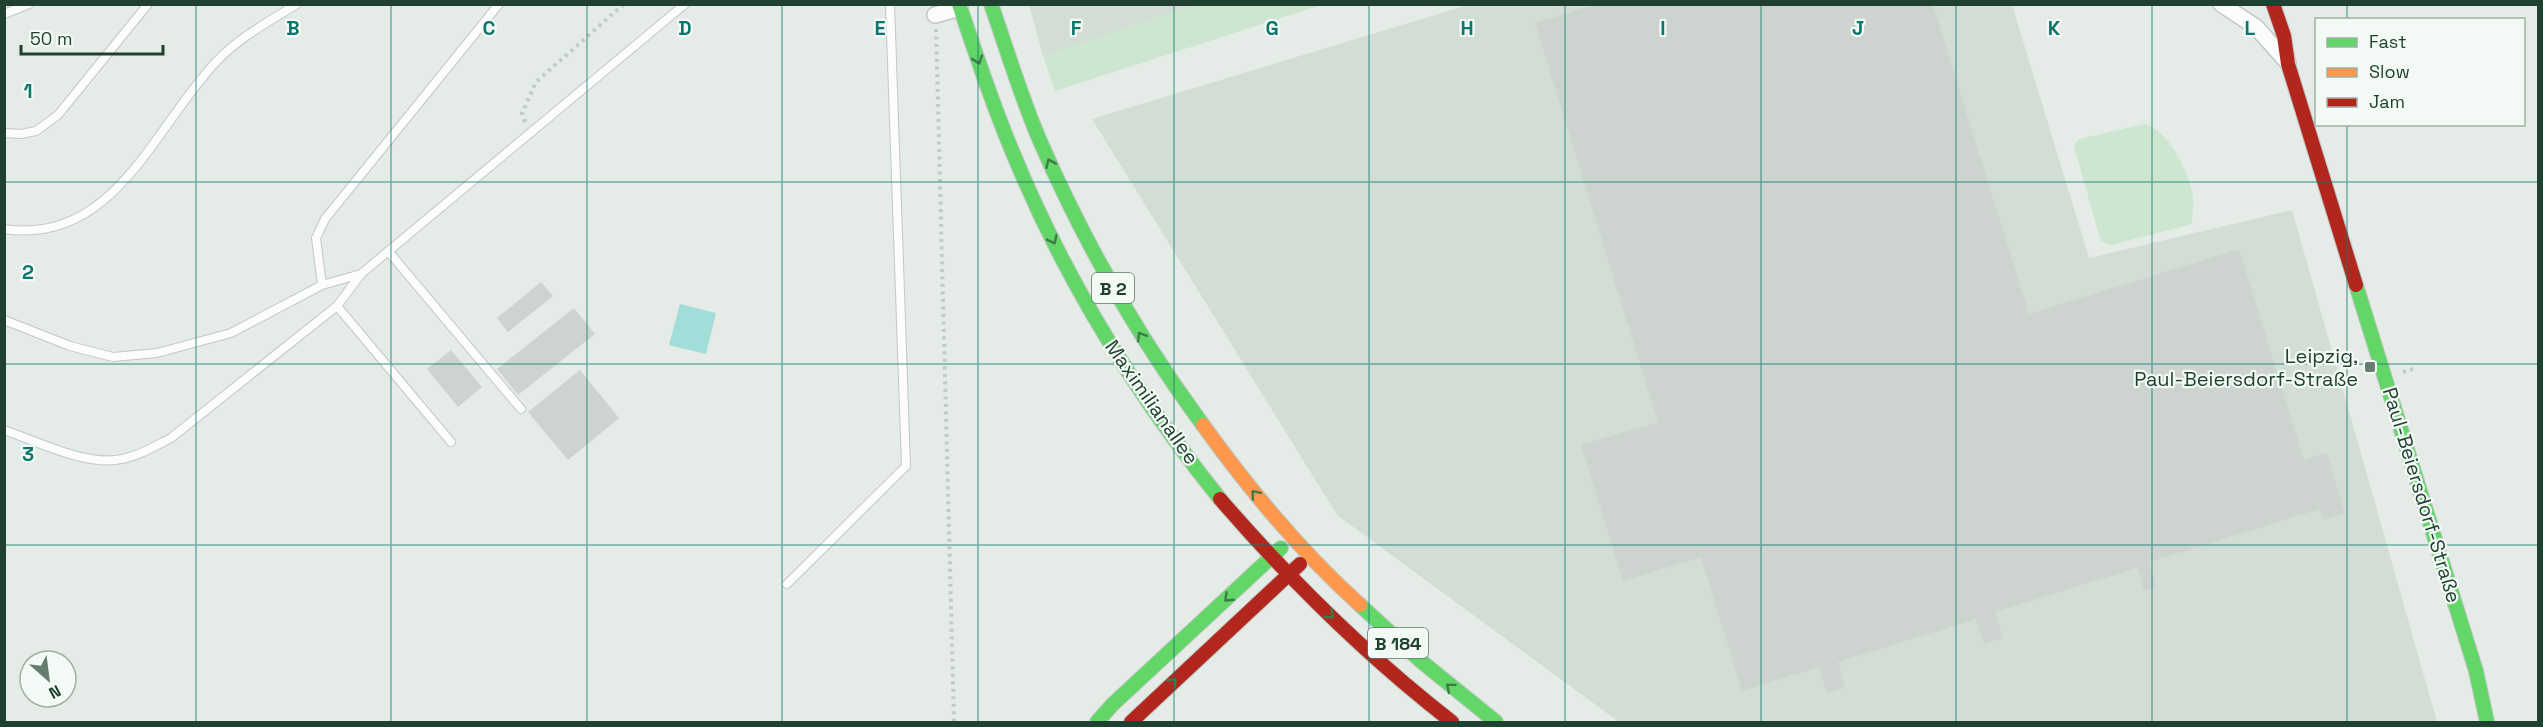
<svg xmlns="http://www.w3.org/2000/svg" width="2543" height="727" viewBox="0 0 2543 727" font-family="'Space Grotesk',sans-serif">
<rect width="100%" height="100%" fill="#e5ebe7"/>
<path fill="#d2ddd6" d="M1029,4L1195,5L1043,56Z
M1468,5H2012L2089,258L2292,210L2437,722H1619L1337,515L1092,119Z"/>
<path fill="#cde6cf" d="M1195,5H1321L1055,91L1043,56Z
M2145,124C2168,130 2187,169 2192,191C2195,201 2192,214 2192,224L2111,245L2101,242L2074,146L2079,139Z"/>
<path fill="#a2ddda" d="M680,304L716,313L706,354L669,345Z"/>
<path fill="#cdd4d0" d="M1595,5H1933L2029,314L2239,249L2304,460L2327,453L2345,513L2323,520L2320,509L2149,562L2157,587L2144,591L2137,568L1995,612L2003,638L1984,644L1976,619L1838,662L1845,687L1827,693L1819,667L1742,691L1701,557L1623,581L1581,445L1658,422L1535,23Z
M541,282L553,296L508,332L497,318Z
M574,308L595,334L518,395L497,369Z
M451,350L482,387L458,407L427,369Z
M580,370L619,418L568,460L528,412Z"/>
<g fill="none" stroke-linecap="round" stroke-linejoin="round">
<g stroke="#c2c8c4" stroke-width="10">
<path id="lane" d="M4,14L29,4
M4,133L21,134L36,131L58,115L148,4
M4,229C113,246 154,128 215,63C238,38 268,22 297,4
M388,251L521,409
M322,285L316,238L325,219L499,4
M337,306L451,442
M4,320L70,346L113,357L157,353L231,333L322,285L361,274
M4,430C36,441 82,464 115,460C136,458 153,447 171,438L337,306L361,274L685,4
M787,584L906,466L890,4"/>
</g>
<g stroke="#c2c8c4" stroke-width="18">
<path id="street" d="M2221,4L2256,27L2288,63
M935,15L960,8"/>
</g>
<g stroke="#bec7c2" stroke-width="16">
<path id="fast" d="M959,4C976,54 992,104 1013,153C1064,278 1136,394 1220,499
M991,4C1007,50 1021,97 1040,141C1084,242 1138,337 1203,425
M2356,285L2476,671L2487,722
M1360,605L1422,662L1496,722
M1097,722L1112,705L1281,548"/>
</g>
<g stroke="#bec7c2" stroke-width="16">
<path id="slow" d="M1203,425C1249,489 1301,552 1360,605"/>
</g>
<g stroke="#bec7c2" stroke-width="16">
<path id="jam" d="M2273,4L2284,36L2288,64L2356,285
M1220,499C1290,580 1367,656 1452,722
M1131,722L1300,564"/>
</g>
<path stroke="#c1cbc5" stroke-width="4" stroke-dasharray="3 4.5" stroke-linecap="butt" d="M936,29L954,722
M525,122L522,113L536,82L624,4
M2403,372L2413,369"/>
<use href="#lane" stroke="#fbfcfb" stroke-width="8"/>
<use href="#street" stroke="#fbfcfb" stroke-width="15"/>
<use href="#fast" stroke="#63d668" stroke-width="14"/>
<use href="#slow" stroke="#ff974d" stroke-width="14"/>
<use href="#jam" stroke="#b3261e" stroke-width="14"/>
</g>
<defs><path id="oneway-chevron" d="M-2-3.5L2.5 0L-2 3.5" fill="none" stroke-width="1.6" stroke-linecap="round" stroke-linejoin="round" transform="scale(1.5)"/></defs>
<g stroke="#3b7c47">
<use href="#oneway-chevron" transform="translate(978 60) rotate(71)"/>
<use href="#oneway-chevron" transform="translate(1050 163) rotate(-114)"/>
<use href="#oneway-chevron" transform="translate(1053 240) rotate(64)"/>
<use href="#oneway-chevron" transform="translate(1141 336) rotate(-122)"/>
<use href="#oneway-chevron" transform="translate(1255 494) rotate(-130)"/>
<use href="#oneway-chevron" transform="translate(1228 598) rotate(137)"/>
<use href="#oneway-chevron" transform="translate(1330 615) rotate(43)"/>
<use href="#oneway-chevron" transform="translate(1173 682) rotate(-43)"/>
<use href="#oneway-chevron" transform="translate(1450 687) rotate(-140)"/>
</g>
<path fill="none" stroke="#0f766e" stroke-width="1.5" stroke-opacity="0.55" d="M196,4V722M391,4V722M587,4V722M782,4V722M978,4V722M1174,4V722M1369,4V722M1565,4V722M1761,4V722M1956,4V722M2152,4V722M2347,4V20M2347,124V722M4,182H2538M4,364H2538M4,545H2538"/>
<rect fill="#657c71" stroke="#f3faf5" stroke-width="2" x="2364" y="361" width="12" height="12" rx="3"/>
<g text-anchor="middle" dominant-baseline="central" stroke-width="4.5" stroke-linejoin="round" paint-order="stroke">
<g fill="#f3faf5" stroke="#5f786c" stroke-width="1.5">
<rect x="1092" y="273" width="42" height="30" rx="4.5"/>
<rect x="1368" y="628" width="60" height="30" rx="4.5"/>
</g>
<g font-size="18" font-weight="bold" fill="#204031">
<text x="1113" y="288">B 2</text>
<text x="1398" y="643">B 184</text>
</g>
<g font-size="20" fill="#204031" stroke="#f3faf5" text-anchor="end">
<text x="2358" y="356">Leipzig,<tspan x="2358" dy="23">Paul-Beiersdorf-Straße</tspan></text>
</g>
<g font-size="20" fill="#204031" stroke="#f3faf5">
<text transform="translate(1152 402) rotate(55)">Maximilianallee</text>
<text transform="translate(2422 495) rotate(73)">Paul-Beiersdorf-Straße</text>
</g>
</g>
<g font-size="20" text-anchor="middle" font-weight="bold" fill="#0f766e" stroke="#f3faf5" stroke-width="4.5" stroke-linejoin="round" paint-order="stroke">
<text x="293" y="35">B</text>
<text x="489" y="35">C</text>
<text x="685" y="35">D</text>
<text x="880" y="35">E</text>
<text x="1076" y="35">F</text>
<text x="1272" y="35">G</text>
<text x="1467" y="35">H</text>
<text x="1663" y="35">I</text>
<text x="1858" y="35">J</text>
<text x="2054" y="35">K</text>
<text x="2250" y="35">L</text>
<text x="28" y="98">1</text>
<text x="28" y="279">2</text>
<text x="28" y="461">3</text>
</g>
<rect width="2543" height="727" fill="none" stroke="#204031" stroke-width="12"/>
<rect x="2315" y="18" width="210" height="108" fill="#f3faf5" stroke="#9fb0a7" stroke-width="1.5"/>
<rect x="2327" y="38" width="30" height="9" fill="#63d668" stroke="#9fb0a7" stroke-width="1.5"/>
<text x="2369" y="48" font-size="18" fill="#204031">Fast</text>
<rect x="2327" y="68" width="30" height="9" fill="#ff974d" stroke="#9fb0a7" stroke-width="1.5"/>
<text x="2369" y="78" font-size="18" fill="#204031">Slow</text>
<rect x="2327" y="98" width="30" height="9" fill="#b3261e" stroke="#9fb0a7" stroke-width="1.5"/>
<text x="2369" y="108" font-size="18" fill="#204031">Jam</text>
<g transform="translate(48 679) rotate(152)"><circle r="28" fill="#f3faf5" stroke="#9fb0a7" stroke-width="1.5"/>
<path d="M0-4.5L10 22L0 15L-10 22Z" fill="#657c71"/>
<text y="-9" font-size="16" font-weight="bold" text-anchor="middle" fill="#204031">N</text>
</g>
<path d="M21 45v9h142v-9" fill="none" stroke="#204031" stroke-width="3"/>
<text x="30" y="45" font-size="18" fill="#204031" stroke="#f3faf5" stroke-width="4.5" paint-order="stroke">50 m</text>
</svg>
